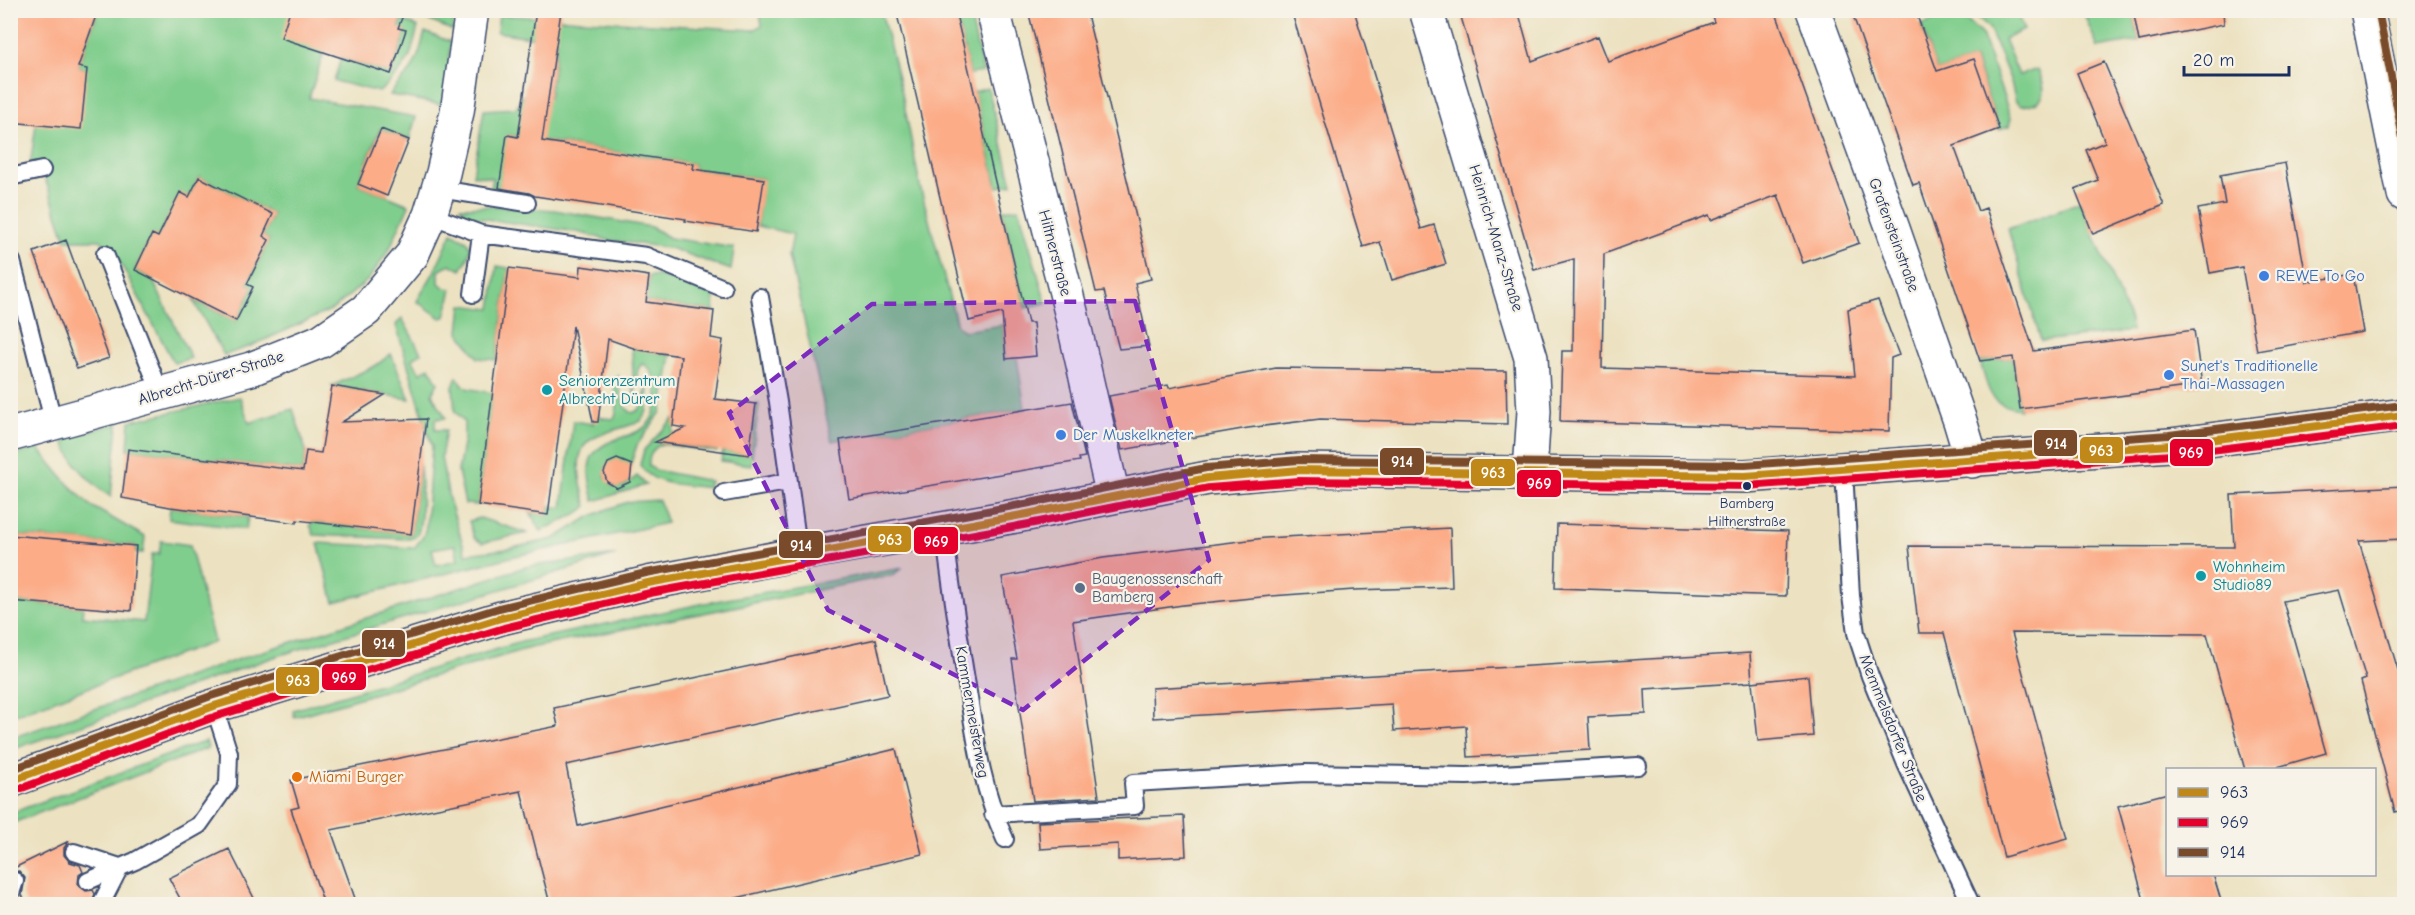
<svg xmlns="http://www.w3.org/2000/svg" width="2415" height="915" viewBox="0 0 2415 915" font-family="'Comic Neue',sans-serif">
<rect width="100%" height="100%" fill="#f7f3e8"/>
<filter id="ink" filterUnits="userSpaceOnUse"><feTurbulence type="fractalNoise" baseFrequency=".0167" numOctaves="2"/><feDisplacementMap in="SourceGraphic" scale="12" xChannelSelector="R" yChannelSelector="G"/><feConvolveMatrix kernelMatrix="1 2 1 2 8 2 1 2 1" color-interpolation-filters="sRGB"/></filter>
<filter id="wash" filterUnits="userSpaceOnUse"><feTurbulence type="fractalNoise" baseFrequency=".008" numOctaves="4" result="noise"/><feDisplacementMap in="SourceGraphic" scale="24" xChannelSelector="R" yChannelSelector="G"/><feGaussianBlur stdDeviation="1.35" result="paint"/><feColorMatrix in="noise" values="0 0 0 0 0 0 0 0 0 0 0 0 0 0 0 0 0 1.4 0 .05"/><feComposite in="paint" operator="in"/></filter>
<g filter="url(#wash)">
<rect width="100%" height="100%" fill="#ece2c1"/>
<path fill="#80ce8d" stroke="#4e7e76" stroke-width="1.5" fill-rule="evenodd" d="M98,11H291L324,52L309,98L416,117L409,140L380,129L358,184L409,205L389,250L368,280L333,309L251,346L224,355L193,300L236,321L253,287L247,284L269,240L263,236L273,214L199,177L189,197L180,193L158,237L152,235L135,270L152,279L191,358L174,363L115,253L100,240H66L40,164L30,166L36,124L86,69L78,67Z
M407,11H454L453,31Z
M754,11H881L902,93L920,186L957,326L964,331L1003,325L1006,358H1017L1025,409L832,441L789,255L793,234L757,226L763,179L693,169L694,164L508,135L499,191L491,189L493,178L473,175L484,110L516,108L523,95L549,98L557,41L497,32L499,15L754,30L762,25L760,14Z
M955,11H969L983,72L970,74Z
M1961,11H2016L2024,30L2004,39L2019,75L2038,69C2046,90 2050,103 2021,106L2016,102L2010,79L1989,28L1982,21Z
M2083,11H2133L2139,41L2098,48Z
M1952,15L1966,20L1982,35L2011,118L2009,126L1999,129L1975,59L1937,71L1921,25Z
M402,20L418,27C415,37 413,50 408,60C403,68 387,86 379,92L334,81L341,58L391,74L406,31L399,29Z
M425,32L451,42L444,105L390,95C396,85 402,81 409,73C418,61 421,46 425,32Z
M988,88L1012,184L997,187L974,92Z
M2080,202L2130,321L2131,331L2041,341L2008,229Z
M496,206L554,210L651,227L670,238L734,248L731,270L670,248L608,240L577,232L492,220L469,216L460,207Z
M1019,208L1046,303L1025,308L1002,210Z
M452,233L467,241L471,248L467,260L461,270L450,264L439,271V283L445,288L452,289L445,317L441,318L417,301L433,274Z
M497,266L509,268L497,360L478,358L459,332L462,305L491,309Z
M649,276H661L714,295V311L646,302Z
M402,318L421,353L412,359L420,373L429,367L438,383L432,394L446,418L435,419V430H446L441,457L449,499L466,554L507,549L554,539L586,519L605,510L628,502L659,500L667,523L511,557L334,602L318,543L414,548L423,537L426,527L432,446L396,325ZM455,545L458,560L436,565L432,549Z
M632,348L671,355L661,412L637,445L630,466C612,449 592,475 615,487L624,486L637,476L646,485L594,501C591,488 585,467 593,455C614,427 657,447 657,393C657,382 653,371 644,364H642L638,369L634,399Z
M391,354L410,399L332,386L375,366Z
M2013,357L2020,409C1988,406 1988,388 1980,361Z
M618,375C620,388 620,408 633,413L640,409L648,385L647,411L641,421C626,428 607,430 592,439C571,451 581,488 587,506L580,512L541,531L530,512L548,515L549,506L562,508L573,421L593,424L594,413L603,418L614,419C622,404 610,389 618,375Z
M457,377L466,388L493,393L478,505L465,504L458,471L464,439V421L455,412L453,387Z
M240,397L249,423L293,409L306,451L303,471L128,449L130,421Z
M756,404H759L751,465L721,461L723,451L749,455Z
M675,417L671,444L717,450V452L663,444C653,447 648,456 649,466L655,470L710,481L708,488C686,484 652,487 640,465L644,450Z
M118,423L111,497C88,481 72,464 63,439Z
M38,448L68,484L91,506L145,537L143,553H136V546L11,535L10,456Z
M420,465C421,480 424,523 417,535C415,538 413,538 409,539L314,535L310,525L313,522L411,534Z
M170,507L248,517L246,529L169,519Z
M480,518L527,533L482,543L474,538L469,521Z
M161,541L190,545L214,642L11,716V601L83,607L82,616L144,622L152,554H159Z
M616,555L277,656L11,750V738L248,656L525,567Z
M903,568L892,575L530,648L294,717L293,710L521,642L710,602Z
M206,741L208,748L13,823L11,813Z"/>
<g id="blocks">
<path fill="#fcac87" d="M18,10H98L78,67L87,69L81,129L10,122V31Z
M290,10H405L398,28L406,30L391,74L281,38Z
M536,10L561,11L542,141L694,164L693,169L764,179L756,232L685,221L686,219L535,196L529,193L499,188L507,135L518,137Z
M896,10H955L1028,323H1033L1036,356L1006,359L1002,313L969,321Z
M1028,10H1086L1151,279L1135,283L1149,346L1119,349L1104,291L1096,292Z
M1291,10H1354L1421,229L1434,225L1446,264L1392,280L1380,242L1363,247Z
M1459,10H1518L1532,61L1598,36L1608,61L1714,22L1710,10H1775L1859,243L1803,263L1778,195L1711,220L1709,215L1604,254L1602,368L1855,376L1848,309L1878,300L1899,355L1891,358L1889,431L1560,421L1562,351H1573L1574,259L1534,270Z
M1851,10H1915L1937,71L1974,59L1999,129L1954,146L1978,211L1986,208L2034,351L2194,330L2202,385L2020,409L2013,357L1980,361L1919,183L1913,185Z
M2133,10H2223L2224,24L2139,41Z
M2104,62L2164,205L2093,234L2075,189L2098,180L2086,150L2105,142L2077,73Z
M381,129L409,140L387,196L358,184Z
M2285,163L2307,282L2353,274L2363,332L2257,351L2242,267L2210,273L2198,209L2225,204L2220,175Z
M199,177L273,214L263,236L269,240L247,284L253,287L236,321L135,270L152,234L158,237L180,192L189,197Z
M66,240L109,358L77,369L34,252Z
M581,266L649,276L646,302L714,311L711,338L723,340L715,399L756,404L749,455L655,442L685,428L673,426L681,356L639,350L608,339L598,422H593L573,326L548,515L478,505L509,268L580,277Z
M1276,368L1506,371L1507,424L1320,419L1248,428L1122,450L1109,396L1168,385L1169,388Z
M332,386L385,395L342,422L426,419L411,534L297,520V523L259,518L170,507L122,498L128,449L303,471L306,451L321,453Z
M1072,402L1085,457L1079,458L1080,461L849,499L840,440Z
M617,459L632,465L630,482L617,488L607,482L604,472L608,463Z
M2404,486V539L2359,541L2398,670L2404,669V810L2395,812L2361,681L2366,679L2339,590L2283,601L2326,753L2267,770H2245L2207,634L2012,633L2068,839L2004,857L1944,633H1919L1909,546L2234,547L2231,495Z
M1557,524L1788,531L1786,596L1555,588Z
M1450,528L1452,587L1354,590L1271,596L1183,605L1073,621L1099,797L1033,801L1012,659H1017L1002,577L1103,558L1265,538Z
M10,535L136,546L131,611L10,601Z
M876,639L888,695L566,765L578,826L896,749L922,854L711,904H550L521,791L331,830L357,904H324L291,809L299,807L291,780L558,726L554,708Z
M1750,653L1752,682L1645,689L1646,714L1588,717L1590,750L1468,757L1466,726L1394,731L1392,704L1153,718L1152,688Z
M1808,676L1813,736L1758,741L1752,682Z
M2168,793V874H2213L2222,904H2145L2118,806Z
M1184,816L1186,856L1118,860V844L1040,849L1038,822Z
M69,841L64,848V855L70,862L80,865L83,872L79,875L78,885L86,891L93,890L95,894L91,904H27L22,895L25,878L19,871L10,872V870Z
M229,849L257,904H183L169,878Z"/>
</g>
</g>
<g filter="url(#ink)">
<use href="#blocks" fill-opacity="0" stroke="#3a4a6d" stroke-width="1.5"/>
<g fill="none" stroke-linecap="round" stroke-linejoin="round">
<g stroke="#3a4a6d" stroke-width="20">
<path id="lane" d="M10,177L42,170
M439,189L527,203
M430,215L481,234
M105,254L161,394
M12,261L54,424
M473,294L481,234L646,256L723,288
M760,297L778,402L799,554
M1844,470L1851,596L1856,633L1870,676L1906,764L1971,904
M724,493L788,482
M944,528C950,583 959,637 968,692C976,743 983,792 1005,839
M993,814L1135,806L1133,783L1305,773L1467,776L1638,766
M74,852L120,867L101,904
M88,881L135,861L199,825L228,784L229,753L214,706
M10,896L15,881"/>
</g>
<g stroke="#3a4a6d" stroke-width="36">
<path id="street" d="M993,10L1071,312L1113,496
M1426,10L1531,358L1534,411L1530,472
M1813,10L1893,229L1960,421L1972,461
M2367,10L2404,194
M10,435L251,369L321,341L366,310L412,255L430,215L443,173L457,112L472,10"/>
</g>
<g stroke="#3a4a6d" stroke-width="36">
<path id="secondary" d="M10,781L214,706L501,618L648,583L799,554L1027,514L1208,478L1299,470L1745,476L2170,445L2404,415"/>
</g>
<use href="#lane" stroke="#fff" stroke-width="16"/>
<use href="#street" stroke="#fff" stroke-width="33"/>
<use href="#secondary" stroke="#fde4d0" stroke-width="33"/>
<g stroke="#f7f3e8" stroke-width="12">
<path id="bus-1" d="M10,781L214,706L501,618L648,583L1027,514L1208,478L1299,470L1745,476L2170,445L2404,415"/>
</g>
<g stroke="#f7f3e8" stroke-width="12">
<path id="bus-2" d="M14,791L217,716L504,628L650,593L1029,524L1209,488L1299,481L1746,486L2171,455L2404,426"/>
</g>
<g stroke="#f7f3e8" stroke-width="12">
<path id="bus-3" d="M2378,10L2404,143
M10,770L211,696L499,608L646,573L1025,504L1206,468L1299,460L1745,465L2169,435L2403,405"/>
</g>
<use href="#bus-1" stroke="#c08818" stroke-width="8"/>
<use href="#bus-2" stroke="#e4002b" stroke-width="8"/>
<use href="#bus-3" stroke="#7a4b2a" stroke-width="8"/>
</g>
</g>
<path fill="#7b2cbf" fill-opacity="0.2" stroke="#7b2cbf" stroke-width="4.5" stroke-dasharray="12 8" stroke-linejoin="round" d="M1135,301L1209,560L1023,710L828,610L729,413L872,304Z"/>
<g fill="#3f7fe0" stroke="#f7f3e8" stroke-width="2">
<circle cx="2264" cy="276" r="6"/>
<circle cx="2169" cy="375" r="6"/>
<circle cx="1061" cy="435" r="6"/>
</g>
<g fill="#0f9aa8" stroke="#f7f3e8" stroke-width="2">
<circle cx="547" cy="390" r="6"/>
<circle cx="2201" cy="576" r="6"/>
</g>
<circle fill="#1b2f5e" stroke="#f7f3e8" stroke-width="2" cx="1747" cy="486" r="5"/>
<circle fill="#5c6f8a" stroke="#f7f3e8" stroke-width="2" cx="1080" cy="588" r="6"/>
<circle fill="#e8710a" stroke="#f7f3e8" stroke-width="2" cx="297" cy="777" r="6"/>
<g text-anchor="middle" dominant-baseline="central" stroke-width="4.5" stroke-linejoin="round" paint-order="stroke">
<g font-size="14" fill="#1b2f5e" stroke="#f7f3e8">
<text x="1747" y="503">Bamberg<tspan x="1747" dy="18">Hiltnerstraße</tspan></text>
</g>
<g font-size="16" fill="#1b2f5e" stroke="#f7f3e8">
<text transform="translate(1894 235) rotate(70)">Grafensteinstraße</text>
<text transform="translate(1496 238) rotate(73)">Heinrich-Manz-Straße</text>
<text transform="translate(1055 253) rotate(75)">Hiltnerstraße</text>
<text transform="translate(211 378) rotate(-17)">Albrecht-Dürer-Straße</text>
<text transform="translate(972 712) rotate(80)">Kammermeisterweg</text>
<text transform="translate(1893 728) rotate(68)">Memmelsdorfer Straße</text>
</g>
<g font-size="16" fill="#366cbe" stroke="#f7f3e8" text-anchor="start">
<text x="2276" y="276">REWE To Go</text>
<text x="2181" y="366">Sunet's Traditionelle<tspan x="2181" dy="18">Thai-Massagen</tspan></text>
<text x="1073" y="435">Der Muskelkneter</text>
</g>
<g font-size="16" fill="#0d838f" stroke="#f7f3e8" text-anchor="start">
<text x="559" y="381">Seniorenzentrum<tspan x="559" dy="18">Albrecht Dürer</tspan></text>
<text x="2213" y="567">Wohnheim<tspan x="2213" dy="18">Studio89</tspan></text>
</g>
<g font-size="16" fill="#4e5e75" stroke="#f7f3e8" text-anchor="start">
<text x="1092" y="579">Baugenossenschaft<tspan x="1092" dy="18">Bamberg</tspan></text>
</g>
<g font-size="16" fill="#c56008" stroke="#f7f3e8" text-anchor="start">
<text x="309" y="777">Miami Burger</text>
</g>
</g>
<g stroke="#f7f3e8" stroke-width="2">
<rect x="2033" y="429" width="45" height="28" rx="6" fill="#7a4b2a"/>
<rect x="2079" y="436" width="45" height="28" rx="6" fill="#c08818"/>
<rect x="2169" y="438" width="45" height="29" rx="6" fill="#e4002b"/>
<rect x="1379" y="447" width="46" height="29" rx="6" fill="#7a4b2a"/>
<rect x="1470" y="458" width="46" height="29" rx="6" fill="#c08818"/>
<rect x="1516" y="469" width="46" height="29" rx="6" fill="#e4002b"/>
<rect x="867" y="525" width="45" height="28" rx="6" fill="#c08818"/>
<rect x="913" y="526" width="46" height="29" rx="6" fill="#e4002b"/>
<rect x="778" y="530" width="46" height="29" rx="6" fill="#7a4b2a"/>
<rect x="361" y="629" width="45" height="29" rx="6" fill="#7a4b2a"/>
<rect x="321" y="663" width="46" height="28" rx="6" fill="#e4002b"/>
<rect x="275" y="666" width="45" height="29" rx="6" fill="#c08818"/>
</g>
<g font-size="16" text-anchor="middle" font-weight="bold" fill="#fff">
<text x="2056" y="449">914</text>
<text x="2101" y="456">963</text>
<text x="2191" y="458">969</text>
<text x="1402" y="467">914</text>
<text x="1493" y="478">963</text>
<text x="1539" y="489">969</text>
<text x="890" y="545">963</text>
<text x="936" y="547">969</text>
<text x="801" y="551">914</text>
<text x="384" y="649">914</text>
<text x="344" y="683">969</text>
<text x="298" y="686">963</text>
</g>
<rect width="2415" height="915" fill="none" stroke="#f7f3e8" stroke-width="36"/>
<rect x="2166" y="768" width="210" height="108" fill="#f7f3e8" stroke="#9fa5b1" stroke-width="1.5"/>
<rect x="2178" y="788" width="30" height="9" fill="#c08818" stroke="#9fa5b1" stroke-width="1.5"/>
<text x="2220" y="798" font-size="18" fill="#1b2f5e">963</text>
<rect x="2178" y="818" width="30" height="9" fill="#e4002b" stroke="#9fa5b1" stroke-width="1.5"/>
<text x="2220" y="828" font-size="18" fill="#1b2f5e">969</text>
<rect x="2178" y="848" width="30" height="9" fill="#7a4b2a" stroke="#9fa5b1" stroke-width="1.5"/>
<text x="2220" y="858" font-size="18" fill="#1b2f5e">914</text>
<path d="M2184 66v9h105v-9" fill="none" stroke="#1b2f5e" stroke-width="3"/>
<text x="2193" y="66" font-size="18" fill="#1b2f5e" stroke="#f7f3e8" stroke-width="4.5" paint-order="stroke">20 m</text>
</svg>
